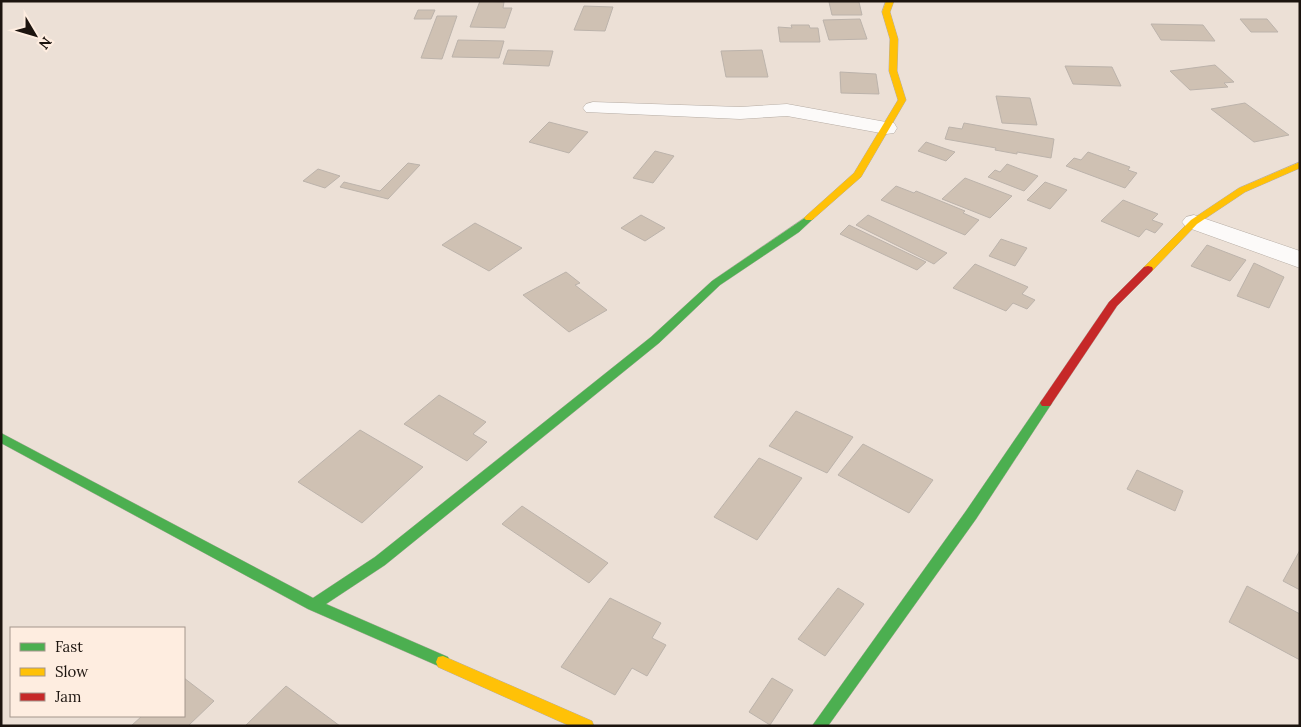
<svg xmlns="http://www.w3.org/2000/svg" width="1301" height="727" viewBox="0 0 1301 727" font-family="Lora,serif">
<rect width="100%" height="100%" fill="#ece0d6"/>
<path fill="#cfc1b3" stroke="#bcb3ab" d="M480,1L504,2L503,8H512L505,28L470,27Z
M829,2H859L862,15H832Z
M584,6L613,7L605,31L574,30Z
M418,10H435L431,19H414Z
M437,16H457L442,59L421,58Z
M860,19L867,39L829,40L823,20Z
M1240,19H1267L1278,32H1251Z
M1151,24L1203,25L1215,41L1161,40Z
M791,25H809L810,28H818L820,42H780L778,27L792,28Z
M458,40L504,41L499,58L452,57Z
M508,50L553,51L549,66L503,64Z
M762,50L768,77H726L721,51Z
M1215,65L1234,82L1224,83L1228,87L1190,90L1170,71Z
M1065,66L1112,67L1121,86L1073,84Z
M840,72L876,74L879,94L841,93Z
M996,96L1030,98L1037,125L1002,123Z
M1245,103L1289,135L1254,142L1211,109Z
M549,122L588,132L569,153L529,142Z
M964,123L1054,139L1051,158L1017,152V154L995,150L996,148L945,139L949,127L962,129Z
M926,142L955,152L946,161L918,151Z
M655,151L674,156L653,183L633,178Z
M1088,152L1130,167L1128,170L1137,173L1125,188L1066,166L1074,158L1081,160Z
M408,163L420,165L388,199L340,187L344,182L380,191Z
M1007,164L1038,176L1024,191L988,177L995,170L1000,172Z
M318,169L340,176L325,188L303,181Z
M965,178L1012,196L990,218L942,199Z
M1045,182L1067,190L1050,209L1027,200Z
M896,186L914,193L916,191L965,211L963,213L979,220L965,235L881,200Z
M1123,200L1158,214L1152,220L1163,224L1155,233L1146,229L1139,237L1101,221Z
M641,215L665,228L645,241L621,228Z
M868,215L947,253L934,264L856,225Z
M475,223L522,248L489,271L442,245Z
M849,225L926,262L917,270L840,234Z
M1001,239L1027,248L1015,266L989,256Z
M1207,245L1246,260L1230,281L1191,266Z
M1254,263L1284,277L1269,308L1237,296Z
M975,264L1028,287L1022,294L1035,300L1027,309L1013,303L1006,311L953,288Z
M566,272L580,283L575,285L607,310L569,332L523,295Z
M439,395L486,422L473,434L487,442L467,461L404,424Z
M796,411L853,437L827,473L769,446Z
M360,430L423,467L362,523L298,482Z
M863,444L933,480L909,513L838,475Z
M759,458L802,478L757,540L714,517Z
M1137,470L1183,491L1175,511L1127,489Z
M522,506L608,563L589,583L502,524Z
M1300,550V590L1283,581Z
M1247,586L1300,614V660L1229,622Z
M838,588L864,604L825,656L798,639Z
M610,598L661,623L652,638L666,645L647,676L632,668L615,695L561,667Z
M184,678L214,701L188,726H131L142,716H184Z
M772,678L793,690L770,725L749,712Z
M286,686L340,726H245Z"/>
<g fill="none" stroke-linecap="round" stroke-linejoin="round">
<g stroke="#b6ada5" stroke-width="1">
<path id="street" d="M593,102L740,107L787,104L886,122L894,123L897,128L894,133L886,134L787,116L740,119L586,112L583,108L586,104Z
M1194,215L1300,251V268L1186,227L1182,222L1186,217Z"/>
</g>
<g stroke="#b6ada5" stroke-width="1">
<path id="fast" d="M809,215L814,218L799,232L720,285L659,343L385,565L326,604L448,657L450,662L448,667L443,668L308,609L1,443V433L313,598L375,557L651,337L712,281Z
M1046,399L1050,400L1052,403L1050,406L976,519L828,726H812L966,511L1042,400Z"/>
</g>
<g stroke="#b6ada5" stroke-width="1">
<path id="slow" d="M886,1H894L890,12L898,39L897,71L906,100L861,177L812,220H806L804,218L806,216L854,173L898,100L889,71L890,39L882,12Z
M1300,162V168L1245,192L1197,224L1152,271H1144L1143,269L1144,267L1191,220L1239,188Z
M443,656L592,721L594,726H570L438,667L436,662L438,657Z"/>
</g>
<g stroke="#b6ada5" stroke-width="1">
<path id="jam" d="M1148,266L1152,267L1153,269L1152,271L1117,306L1050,406H1042L1040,403L1042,400L1109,302L1144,267Z"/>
</g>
<use href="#street" fill="#fcfaf9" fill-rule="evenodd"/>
<use href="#fast" fill="#4caf50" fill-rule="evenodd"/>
<use href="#slow" fill="#ffc107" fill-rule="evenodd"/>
<use href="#jam" fill="#c62828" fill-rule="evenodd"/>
</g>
<rect width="1301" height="727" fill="none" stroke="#1c140f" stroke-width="5"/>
<rect x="10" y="627" width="175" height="90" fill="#feede0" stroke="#a4968c"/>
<rect x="20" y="643" width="25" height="8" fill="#4caf50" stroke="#a4968c"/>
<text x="55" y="652" font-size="15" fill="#1c140f">Fast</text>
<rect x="20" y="668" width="25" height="8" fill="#ffc107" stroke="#a4968c"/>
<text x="55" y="677" font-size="15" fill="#1c140f">Slow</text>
<rect x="20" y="693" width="25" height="8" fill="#c62828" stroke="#a4968c"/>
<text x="55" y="702" font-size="15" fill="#1c140f">Jam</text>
<g transform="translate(35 35) rotate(128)" stroke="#feede0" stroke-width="4" paint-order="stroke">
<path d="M0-4L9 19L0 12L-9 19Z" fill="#1c140f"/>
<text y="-8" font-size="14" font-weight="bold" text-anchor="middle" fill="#1c140f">N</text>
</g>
</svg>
